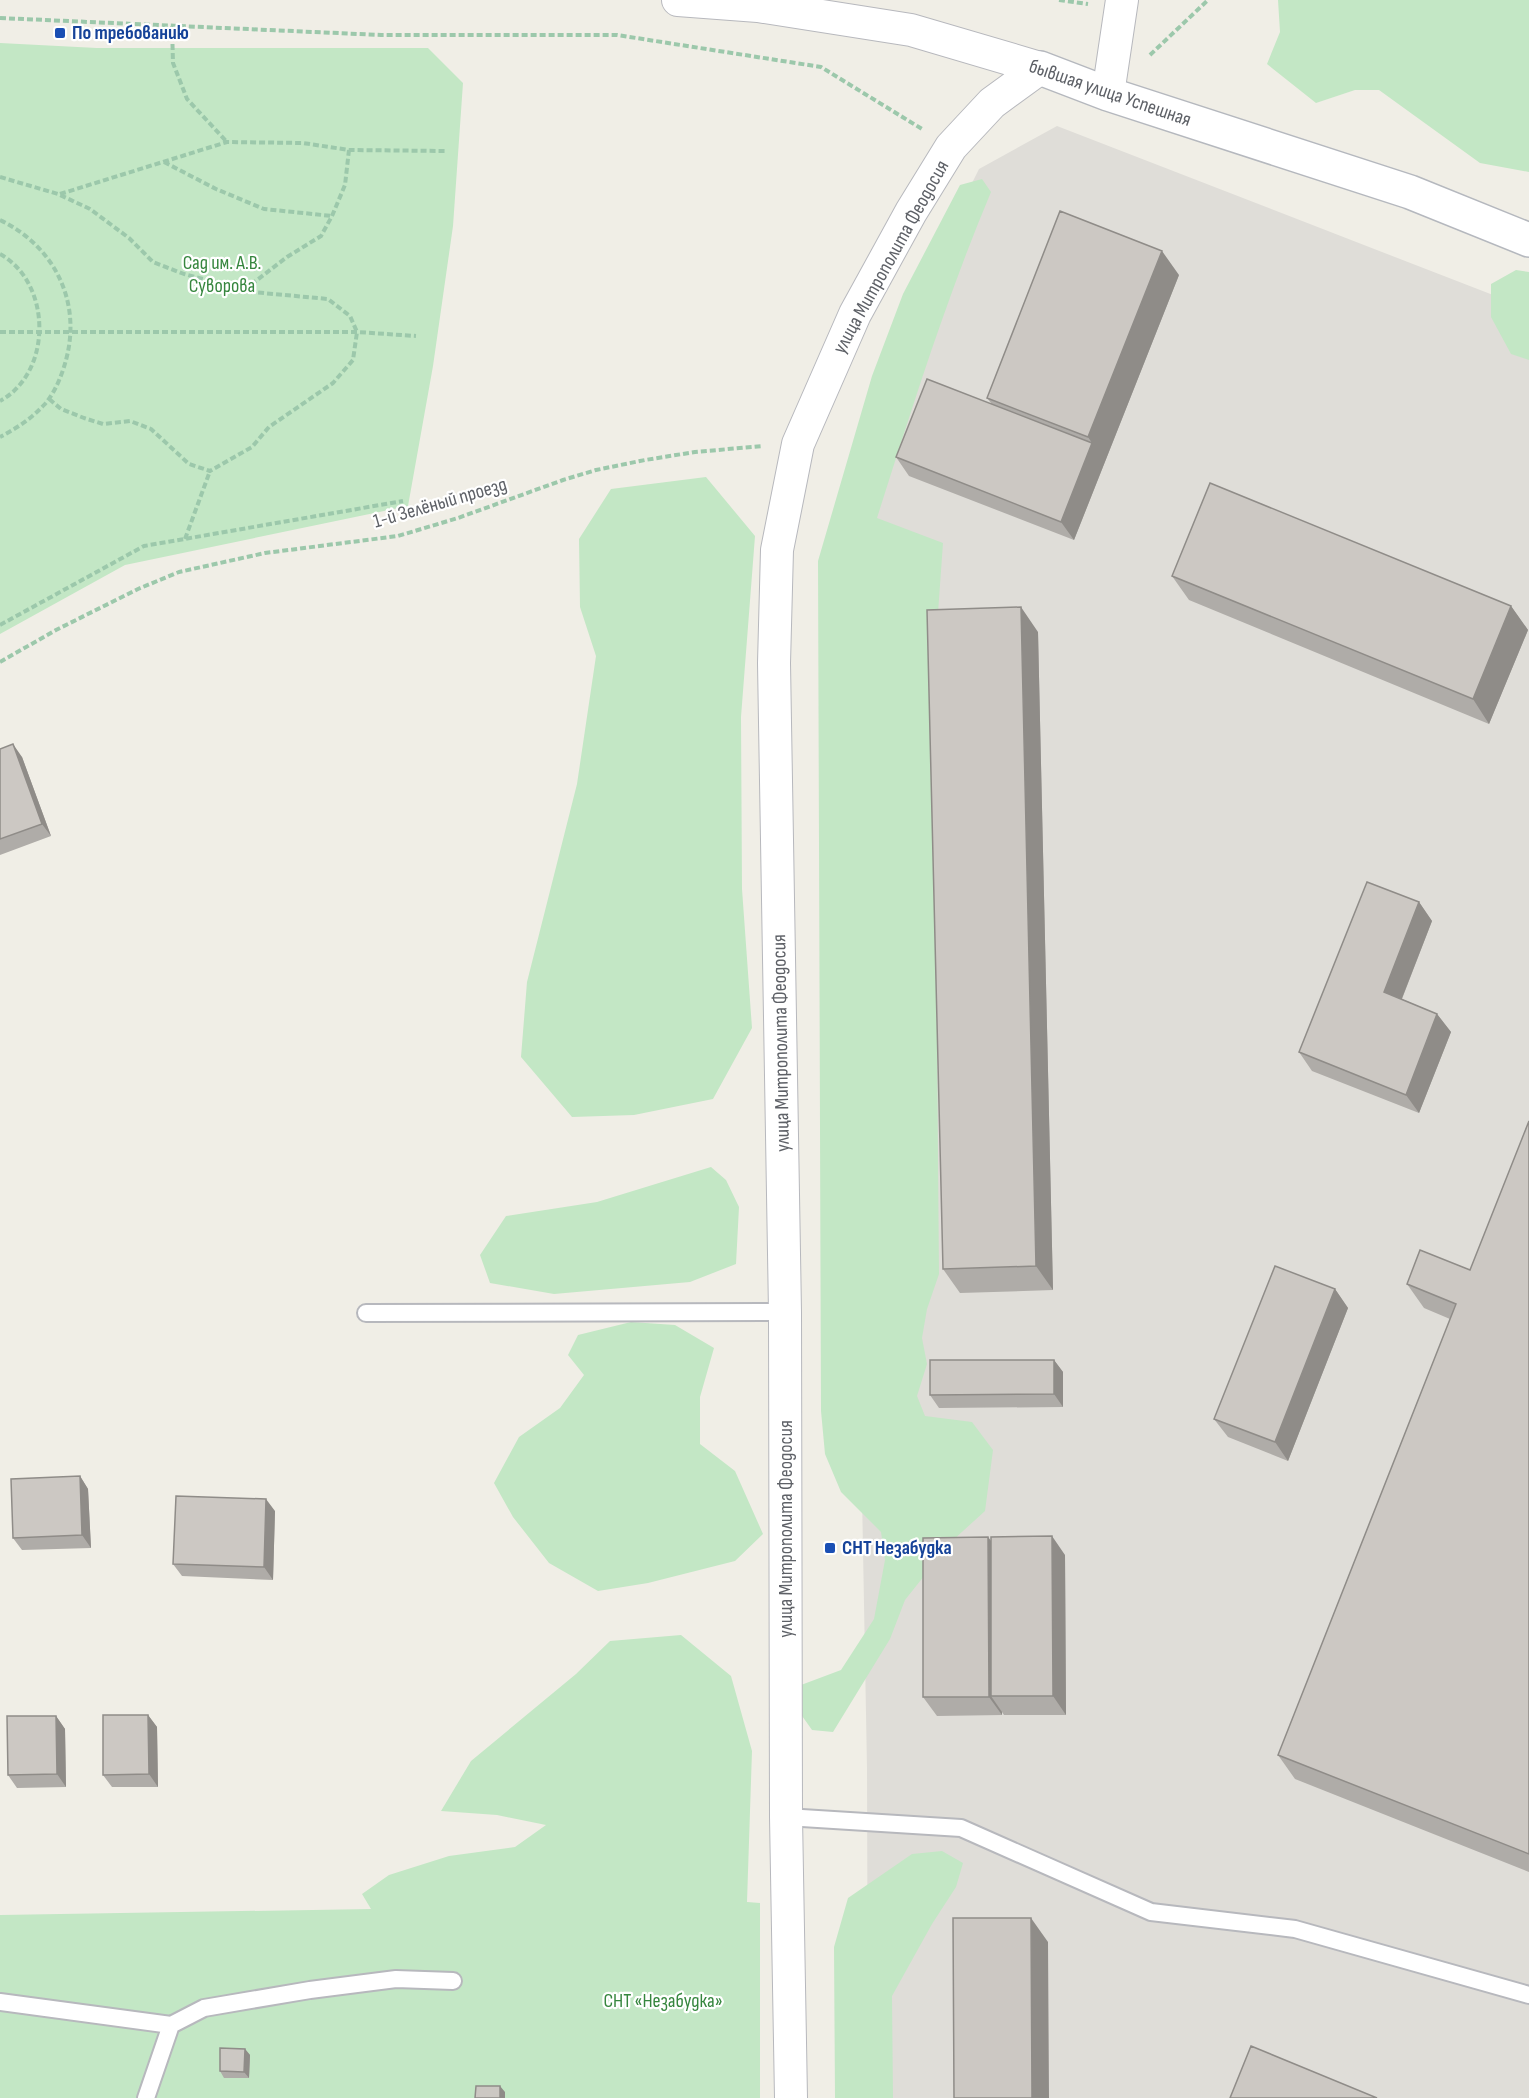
<svg xmlns="http://www.w3.org/2000/svg" width="1529" height="2098" viewBox="0 0 1529 2098" font-family="'Sofia Sans Condensed',sans-serif">
<rect width="100%" height="100%" fill="#f0eee6"/>
<path fill="#dfddd8" d="M1057,126L1529,309V2098H868L867,1768L845,564L892,344L979,169Z"/>
<path fill="#c3e7c5" d="M1278,0H1529V172L1480,163L1379,90H1355L1316,103L1267,64L1280,32Z
M0,43L97,48H428L463,83L453,226L433,366L408,506L125,565L0,634Z
M982,179L991,192C946,299 912,408 877,518L943,543L934,669L939,1274L927,1309L922,1338L927,1364L917,1396L925,1416L972,1422L993,1450L985,1511L952,1541L905,1600L890,1639L833,1732L812,1730L800,1713L801,1685L841,1670L874,1619L885,1560L881,1532L841,1492L825,1454L821,1411L818,561L872,376L903,294L960,185Z
M1516,270L1529,272V360L1511,354L1491,317V284Z
M706,477L755,536L741,717L742,889L752,1028L713,1099L634,1115L572,1117L521,1057L527,982L577,784L596,656L580,607L579,539L611,489Z
M711,1167L726,1180L739,1207L736,1264L690,1282L554,1294L490,1283L480,1255L506,1216L597,1202Z
M631,1322L675,1325L714,1348L700,1397V1444L735,1471L763,1534L735,1561L648,1583L598,1591L549,1563L513,1517L494,1483L519,1437L560,1408L584,1375L568,1355L578,1335Z
M681,1635L731,1676L752,1751L747,1902L760,1903V2098H0V1915L371,1909L362,1894L389,1875L449,1856L515,1847L546,1825L497,1815L441,1811L471,1761L576,1674L610,1641Z
M942,1851L963,1863L956,1887L932,1924L892,1996L893,2098H835L834,1947L848,1898L912,1854Z"/>
<g fill="none" stroke-linecap="round" stroke-linejoin="round">
<g stroke="#b7b8bd" stroke-width="20">
<path id="lane" d="M366,1313L785,1312
M786,1817L961,1828L1151,1912L1295,1929L1529,1995
M0,2002L171,2025
M146,2098L171,2025L204,2008L310,1990L396,1979L453,1981"/>
</g>
<g stroke="#b7b8bd" stroke-width="34">
<path id="street" d="M678,0L758,6L911,30L1040,68
M1108,94L1122,0
M791,2098L786,1817L785,1312L774,663L777,550L798,444L855,314L911,212L951,147L992,103L1040,68"/>
</g>
<g stroke="#b5b8be" stroke-width="36">
<path id="secondary" d="M1040,68L1108,94L1410,192L1529,240"/>
</g>
<path stroke="#9cc8ab" stroke-width="4" stroke-dasharray="6 3" stroke-linecap="butt" d="M1059,0L1088,4
M0,18L381,35H617L821,67L922,129
M172,26L173,63L187,99L227,142
M1150,55L1208,0
M164,162L216,189L264,209L332,216
M0,177L58,194L90,209L129,238L153,262L184,274L252,292L328,299L350,316L357,332L353,360L333,383L269,427L252,447L210,471L189,464L151,429L130,421L103,424L84,418L61,409L48,398
M60,194L227,142L303,143L349,150L446,151
M0,220C54,246 82,301 66,360C62,375 55,393 44,405C31,419 17,428 0,437
M0,254C52,283 53,372 0,401
M244,290L287,257L321,236L332,216L345,185L349,150
M0,332H357L416,336
M185,539L210,471
M0,625L144,546L403,501
M0,662L56,630L138,589L179,572L265,553L398,536L458,518L563,480L596,470L645,460L695,452L763,446"/>
<use href="#lane" stroke="#fff" stroke-width="16"/>
<use href="#street" stroke="#fff" stroke-width="32"/>
<use href="#secondary" stroke="#fff" stroke-width="33"/>
</g>
<path fill="#afaca8" d="M1179,275L1074,540L909,476L896,457L991,403L987,398Z
M1172,576L1511,606L1528,630L1489,724L1189,600Z
M1038,632L1053,1290L960,1293L943,1269Z
M0,749L22,757L51,836L0,855Z
M1419,902L1432,921L1402,999L1437,1014L1451,1032L1419,1113L1312,1071L1299,1052Z
M1529,1121V1872L1295,1779L1278,1755L1450,1319L1424,1308L1407,1284L1470,1270Z
M1335,1289L1348,1308L1288,1461L1228,1437L1214,1419Z
M1054,1360L1063,1372V1407L939,1408L930,1395Z
M80,1476L88,1489L91,1548L22,1550L13,1538Z
M275,1511L273,1580L182,1576L173,1564Z
M988,1537L991,1541L1065,1555L1066,1715H1004L1002,1712V1715L937,1716L923,1697Z
M148,1715L157,1727L158,1787H112L103,1775Z
M56,1716L65,1729L66,1787L17,1788L8,1775Z
M245,2049L250,2055L249,2078H224L220,2071Z"/>
<path fill="#8f8c88" d="M1162,251L1179,275L1074,540L1061,522L1092,443L1088,437Z
M1511,606L1528,630L1489,724L1473,699Z
M1021,607L1038,632L1053,1290L1036,1266Z
M13,744L22,757L51,836L42,824Z
M1419,902L1432,921L1397,1011L1384,992Z
M1437,1014L1451,1032L1419,1113L1406,1095Z
M1335,1289L1348,1308L1288,1461L1275,1442Z
M1054,1360L1063,1372V1407L1054,1394Z
M80,1476L88,1489L91,1548L82,1535Z
M266,1499L275,1511L273,1580L264,1567Z
M1052,1536L1065,1555L1066,1715L1053,1696Z
M988,1537L1001,1555L991,1696L1002,1712V1715L989,1697Z
M148,1715L157,1727L158,1787L149,1774Z
M56,1716L65,1729L66,1787L57,1774Z
M1031,1918L1048,1942L1049,2098H1032Z
M245,2049L250,2055L249,2078L244,2072Z
M500,2086L505,2092V2098H500Z"/>
<path fill="#ccc8c3" stroke="#8f8c88" stroke-width="1.5" d="M1060,211L1162,251L1088,437L987,398Z
M927,379L1092,443L1061,522L896,457Z
M1210,483L1511,606L1473,699L1172,576Z
M1021,607L1036,1266L943,1269L927,610Z
M13,744L42,824L0,839V749Z
M1367,882L1419,902L1384,992L1437,1014L1406,1095L1299,1052Z
M1529,1121V1854L1278,1755L1456,1304L1407,1284L1420,1250L1470,1270Z
M1275,1266L1335,1289L1275,1442L1214,1419Z
M930,1360H1054V1394L930,1395Z
M80,1476L82,1535L13,1538L11,1479Z
M176,1496L266,1499L264,1567L173,1564Z
M1052,1536L1053,1696H991V1537Z
M988,1537L989,1697H923V1538Z
M103,1715H148L149,1774L103,1775Z
M7,1716H56L57,1774L8,1775Z
M953,1918H1031L1032,2098H954Z
M1251,2046L1377,2098H1230Z
M220,2048L245,2049L244,2072L220,2071Z
M476,2086H500V2098H475Z"/>
<g fill="#1a4fb4" stroke="#fff" stroke-width="2">
<rect x="54" y="27" width="12" height="12" rx="3"/>
<rect x="824" y="1542" width="12" height="12" rx="3"/>
</g>
<g text-anchor="middle" dominant-baseline="central" stroke-width="4.5" stroke-linejoin="round" paint-order="stroke">
<g font-size="20" font-weight="bold" fill="#164399" stroke="#fff" text-anchor="start">
<text x="72" y="33">По требованию</text>
<text x="842" y="1548">СНТ Незабудка</text>
</g>
<g font-size="20" fill="#5e6167" stroke="#fff">
<text transform="translate(1110 93) rotate(19)">бывшая улица Успешная</text>
<text transform="translate(891 257) rotate(-61)">улица Митрополита Феодосия</text>
<text transform="translate(440 503) rotate(-16)">1-й Зелёный проезд</text>
<text transform="translate(781 1043) rotate(-91)">улица Митрополита Феодосия</text>
<text transform="translate(786 1529) rotate(-90)">улица Митрополита Феодосия</text>
</g>
<g font-size="20" fill="#36863e" stroke="#fff">
<text x="222" y="263">Сад им. А.В.<tspan x="222" dy="23">Суворова</tspan></text>
<text x="663" y="2001">СНТ «Незабудка»</text>
</g>
</g>
</svg>
